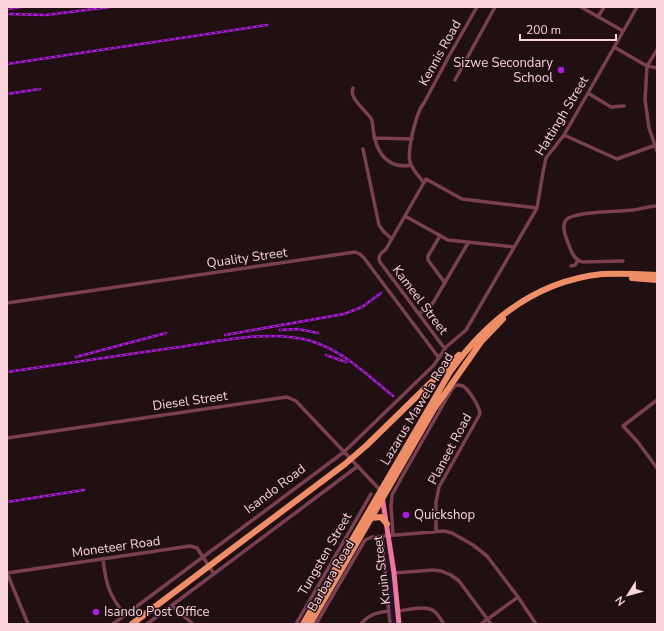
<svg xmlns="http://www.w3.org/2000/svg" width="664" height="631" viewBox="0 0 664 631" font-family="'Nunito Sans',sans-serif">
<rect width="100%" height="100%" fill="#201012"/>
<path fill="#211329" d="M385,538L387,539L389,551L397,624H392Z"/>
<g fill="none" stroke-linecap="round" stroke-linejoin="round">
<path stroke="#7a4051" stroke-width="3.5" d="M581,7L623,31
M598,17L604,7
M614,47L647,66L657,68
M657,50L647,66L645,100L649,128L657,151
M455,80L495,7
M353,88C348,98 367,111 372,120C373,126 373,132 375,139C379,157 392,169 411,165
M588,93L611,107L624,106
M564,135L617,159L656,145
M374,138L412,139
M363,149L379,225L384,232L392,239
M424,183C420,177 412,170 410,162C407,151 416,112 424,103L449,56L477,7
M405,216L448,240L514,247
M440,236L428,256V260L445,283
M623,261L582,262C572,258 571,250 567,240C565,235 562,225 566,220C574,211 619,212 633,210C641,209 649,206 657,206
M571,266L575,265L578,260
M7,303L355,252L360,254L364,258L439,358
M419,314L433,303L468,243
M445,349L380,262C377,255 382,253 386,249L426,179L462,199L537,208
M657,400L623,426L637,441L657,468
M7,438L287,397L296,401L381,491
M393,535L391,506L392,495L404,473L452,389L456,385C459,385 460,385 463,386C469,390 480,407 480,414L439,487L436,502V531
M382,537L390,624
M103,559C106,585 109,595 125,615
M394,573L433,570L441,571L451,575L459,581L491,624
M172,606L193,624
M398,611C408,610 425,605 434,611C438,614 441,620 444,624
M28,624L7,573L190,546L197,548L214,574
M113,624L344,452L434,365L446,347L466,330L537,208L543,172L546,158L564,135L637,7
M147,624L358,466
M296,624L371,494
M316,624L365,540L372,537L444,531L452,533L473,545L487,556L518,597L536,624
M361,624C369,614 376,613 389,611
M481,624L518,597"/>
<path stroke="#f0759c" stroke-width="5" d="M382,496L394,573L399,624"/>
<path stroke="#ee8d66" stroke-width="6" d="M632,278L657,280
M371,518L381,517L387,524
M132,624L345,464L367,445L459,355
M303,624L450,372C487,320 537,281 602,274C620,273 639,274 657,275
M310,624L434,409L481,342L503,319"/>
<g stroke="#b019e1" stroke-width="2.5">
<path id="rail" d="M7,9L21,7
M7,14L46,15L110,7
M7,64L267,25
M7,94L40,89
M280,330L298,329L318,333
M225,335L344,314L362,307L381,293
M326,355L346,362
M76,357L166,333
M7,372C62,364 117,356 172,348C216,342 268,329 311,341C344,351 367,375 393,396
M7,502L84,490"/>
</g>
<use href="#rail" stroke="#201012" stroke-width="1" stroke-dasharray="3" stroke-linecap="butt"/>
</g>
<g fill="#b019e1" stroke="#201012" stroke-width="1.5">
<circle cx="561" cy="70" r="4"/>
<circle cx="406" cy="515" r="4"/>
<circle cx="96" cy="612" r="4"/>
</g>
<g text-anchor="middle" dominant-baseline="central" stroke-width="3" stroke-linejoin="round" paint-order="stroke">
<g font-size="13" fill="#fad3dc" stroke="#201012">
<text transform="translate(440 53) rotate(-61)">Kennis Road</text>
<text transform="translate(562 116) rotate(-59)">Hattingh Street</text>
<text transform="translate(247 258) rotate(-8)">Quality Street</text>
<text transform="translate(420 300) rotate(53)">Kameel Street</text>
<text transform="translate(190 401) rotate(-8)">Diesel Street</text>
<text transform="translate(417 409) rotate(-59)">Lazarus Mawela Road</text>
<text transform="translate(450 449) rotate(-62)">Planeet Road</text>
<text transform="translate(275 489) rotate(-37)">Isando Road</text>
<text transform="translate(116 547) rotate(-8)">Moneteer Road</text>
<text transform="translate(325 554) rotate(-60)">Tungsten Street</text>
<text transform="translate(382 570) rotate(-97)">Kruin Street</text>
<text transform="translate(331 576) rotate(-60)">Barbara Road</text>
</g>
<g font-size="13" fill="#fad3dc" stroke="#201012" text-anchor="start">
<text x="553" y="63" text-anchor="end">Sizwe Secondary<tspan x="553" dy="15">School</tspan></text>
<text x="414" y="515">Quickshop</text>
<text x="104" y="612">Isando Post Office</text>
</g>
</g>
<rect width="664" height="631" fill="none" stroke="#fad3dc" stroke-width="16"/>
<g transform="translate(628 595) rotate(233)" stroke="#201012" stroke-width="3" paint-order="stroke">
<path d="M0-3L7 15L0 10L-7 15Z" fill="#fad3dc"/>
<text y="-6" font-size="11" font-weight="bold" text-anchor="middle" fill="#fad3dc">N</text>
</g>
<path d="M520 34v6h96v-6" fill="none" stroke="#fad3dc" stroke-width="2"/>
<text x="526" y="34" font-size="12" fill="#fad3dc" stroke="#201012" stroke-width="3" paint-order="stroke">200 m</text>
</svg>
